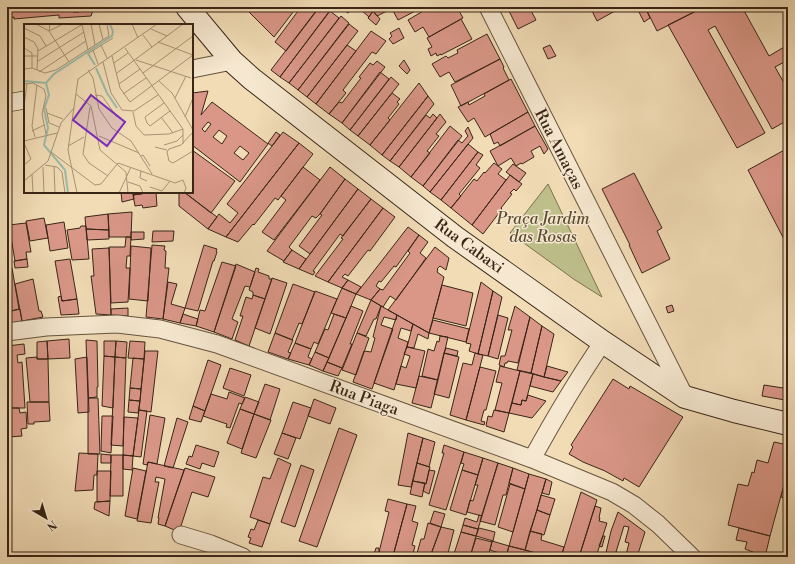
<svg xmlns="http://www.w3.org/2000/svg" width="795" height="564" viewBox="0 0 795 564" font-family="'Libre Bodoni',serif">
<rect width="100%" height="100%" fill="#f1dcb6"/>
<filter id="stains"><feTurbulence type="fractalNoise" baseFrequency=".005" numOctaves="4"/><feColorMatrix values="0 0 0 0 .2 0 0 0 0 .09 0 0 0 0 .02 0 0 0 .5 -.17"/></filter>
<radialGradient id="worn" r=".72"><stop offset=".6" stop-color="#630" stop-opacity="0"/><stop offset="1" stop-color="#630" stop-opacity=".3"/></radialGradient>
<path fill="#bebf8b" stroke="#7c7250" d="M548,184L602,297L575,280L510,233Z"/>
<path fill="#da9788" stroke="#392516" fill-rule="evenodd" d="M7,7H73V12H79V7H94L91,16L59,18V15L14,19V17L7,18Z
M244,7H297L274,37Z
M301,7H315L318,9L286,51L275,42Z
M319,7H328L331,9L280,77L271,70Z
M348,7H353L348,13L345,11Z
M362,7H369L373,11L369,17L360,9Z
M369,7H395L377,16Z
M395,7H423L398,20L392,9Z
M430,7H461L458,9L463,18L429,37L423,27L415,32L408,20Z
M507,7H529L536,20L518,29Z
M590,7H622L597,21Z
M645,7H704L657,31Z
M704,7H742L769,56L786,46L788,50V60L775,67L788,90V120L772,129L715,26L708,30L765,133L737,148L668,25Z
M646,9L650,18L644,22L639,12Z
M330,11L339,18L289,83L280,77Z
M373,11L380,19L376,25L368,18Z
M341,16L349,23L298,90L289,83Z
M461,19L472,39L441,55V54L437,56L436,53L431,56L428,49L432,47L427,38Z
M349,24L358,31L307,97L298,90Z
M399,28L404,38L393,44L389,39L392,36L390,33Z
M371,31L386,41L376,54L372,52L343,90L346,93L329,114L316,104Z
M487,34L500,59L455,82L449,72L440,77L432,64L446,56L448,58L458,53L457,50Z
M347,45L356,51L316,104L307,97Z
M550,45L556,56L548,59L543,48Z
M500,59L504,67L503,68L509,80L461,106L451,85Z
M404,60L410,70L407,74L399,66Z
M377,61L385,67L342,123L329,114L339,102L342,103L361,78L359,77L370,63L373,65Z
M380,72L389,79L350,130L342,123Z
M391,77L399,84L358,136L350,130Z
M511,79L528,112L485,137L474,118L468,122L458,107L468,102L469,105L485,96L484,94Z
M419,83L428,96L382,155L370,145Z
M208,91L201,115L212,102L268,144L240,182L192,145V93ZM208,122L211,124L205,132L202,129ZM219,130L227,136L222,144L213,137ZM240,146L249,153L243,160L234,153Z
M392,93L400,99L397,102L399,104L388,118L390,120L370,145L358,136Z
M428,96L434,104L390,161L382,155Z
M528,112L535,126L500,146L498,142L494,144L490,134Z
M433,114L437,118L399,167L390,161L426,115L430,118Z
M440,114L446,122L436,134L439,136L427,151L430,153L411,177L399,167Z
M450,126L462,136L423,186L411,177Z
M535,126L548,149L544,154L540,146L531,151L534,157L522,164L521,163L516,166L511,158L498,166L490,151Z
M468,127L473,138L430,192L423,186L458,140L462,143L468,136L465,131Z
M276,132L280,135L272,146L268,143Z
M283,132L299,143L226,237L208,229L219,214L230,223L238,213L227,204Z
M299,143L313,154L278,200L275,198L254,225L253,224L238,242L226,237Z
M468,144L478,152L441,200L430,192Z
M788,148V247L748,170Z
M192,150L235,181L211,213L184,192H192Z
M478,152L483,155L476,165L480,168L459,194L461,196L451,208L441,200Z
M494,163L502,169L498,174L506,180L472,225L451,208L474,179L477,181L484,172L485,173Z
M513,164L526,173L519,182L506,172Z
M303,167L320,180L274,240L262,232L286,200L281,196Z
M330,167L345,179L320,214L316,218L312,216L289,247L292,250L284,261L267,251Z
M634,173L662,228L657,231L670,259L642,273L629,245H630L602,189Z
M510,175L522,184L516,191L514,189L510,193L512,194L501,208L502,209L483,234L472,225Z
M345,179L358,189L310,254L299,246L322,215L320,214Z
M358,189L371,199L343,236L340,234L313,271L315,272L313,275L299,269Z
M121,192H133L134,199L122,202Z
M133,192H154L133,195Z
M154,192H156L157,206L143,208L142,205L135,206L133,195Z
M179,192H184L217,217L208,229L179,206Z
M371,199L383,208L328,282L315,276L343,239L341,238Z
M383,208L395,217L370,251L368,250L348,276L345,274L342,277L348,280L342,288L328,282Z
M132,212L131,237H109L108,214Z
M108,214L109,230L86,229L85,217Z
M44,218L48,238L30,241L26,221Z
M64,222L68,248L50,251L46,225Z
M26,223L31,252H26L27,259L15,261L9,225Z
M81,226H86L89,259L72,260L67,230L80,228Z
M408,227L419,235L396,267L394,266L381,282L379,281L376,286L380,289L371,300L356,294Z
M86,229L109,230V239L87,240Z
M153,231H174L173,241L152,242Z
M131,232H144V239L131,240Z
M419,235L428,242L420,253L426,258L396,300L390,296L383,307L371,300L380,289L383,290L410,253L408,251Z
M126,237H131L130,256H127L126,268H130L128,302L111,303L109,247H125Z
M152,245L165,246L164,250L166,251L165,268H169L163,319L146,317Z
M204,245L217,249L216,251L217,252L214,261H213L198,311L185,308Z
M131,246L151,248L148,301L129,299Z
M435,247L449,258L446,270L440,266L437,269L438,270L437,272L444,277L429,333L388,310Z
M109,248L111,315L96,314L91,276H94L92,249Z
M292,250L306,259L299,269L283,262Z
M7,256L10,273H7Z
M27,259L28,267L15,268L14,261Z
M70,259L77,299L62,301L55,261Z
M222,262L236,266L214,332L196,326L200,310L205,311Z
M236,264L255,272L250,287L245,286L232,319L238,322L232,339L214,332Z
M12,268L19,309L7,312V273H10L9,269Z
M256,268L259,269L258,272L269,276V279H272L265,299L253,295V292L249,290Z
M272,278L287,283L270,334L255,328Z
M33,279L39,311H41L43,317L22,321L15,284Z
M348,280L361,287L356,294L342,288Z
M168,282L177,284L171,304L185,308L180,323L163,319Z
M481,282L493,291L478,354L469,351L471,344L466,343Z
M293,284L315,292L302,324L299,323L292,340L275,333Z
M442,285L473,293L466,326L433,318Z
M342,288L356,294L346,318L331,313Z
M315,291L337,299L318,344L314,342L311,349L295,343Z
M493,291L502,297L488,356L478,354Z
M253,295L265,299L249,346L235,340L243,316H240L246,297L252,299Z
M61,296L62,301L77,299L79,314L61,315L58,297Z
M371,300L381,306L376,319H374L366,336L357,333Z
M672,305L674,311L668,313L666,307Z
M351,306L363,311L350,344H352L342,368L327,362Z
M381,306L397,315L396,320L384,317L381,325L393,329L372,389L353,382L364,351L371,352L375,338L373,337Z
M515,306L530,317L518,363L508,361L507,363H505L504,367L499,365L501,356H505L512,330H508Z
M128,308V316L111,315V309Z
M20,309L22,321L7,324V312Z
M183,314L198,319L196,326L180,323Z
M334,314L346,318L329,358L315,352L325,329L328,330Z
M397,315L413,324L411,331L401,328L398,338L408,342L394,390L374,383Z
M498,315L508,318L498,359L488,356Z
M530,317L542,326L531,373L517,370Z
M433,320L469,329L466,342L429,333Z
M413,324L429,333L428,339L418,334L414,348L407,347Z
M542,326L554,334L544,377L531,373Z
M275,333L293,340L288,352L291,353L288,359L268,352Z
M357,333L369,338L356,375L342,370Z
M440,336L448,337L438,380L422,376L428,349L434,351L437,341L439,342Z
M69,339L70,358L48,359L47,341Z
M86,340L97,341L98,387H97V397L88,398Z
M47,341L48,359H37V342Z
M104,341H116L115,357L104,356Z
M116,341L127,342L126,358L115,357Z
M130,341L145,342L144,359L128,358Z
M295,343L311,349L308,357L312,359L309,365L288,359Z
M24,344L25,354L17,355L18,363L22,362L25,408H7V346Z
M407,347L425,351L416,388L396,384L401,366L406,368L410,356L404,354Z
M446,348L458,351L457,356L444,353Z
M145,351H158L151,412L139,410Z
M315,352L329,358L323,371L309,365Z
M444,353L459,357L449,398L434,394Z
M475,353L483,355L466,420L450,415L463,363L472,365Z
M104,356L115,357L113,408L102,406Z
M37,357V359H48L49,402H30L26,358Z
M87,357L89,412L78,413L75,359Z
M115,357L126,358L123,446L111,445Z
M133,358L144,359L141,389L130,388Z
M208,360L221,365L205,411L193,406Z
M327,362L342,368L338,376L323,371Z
M500,366L520,371L509,413L495,410L502,383L496,382Z
M547,366L568,372L561,381L544,377Z
M480,367L496,371L486,410H484L481,421L485,422L484,425L466,420Z
M230,368L251,375L244,396L223,388Z
M520,371L533,374L526,401L522,400L521,405L512,403Z
M533,374L544,377L561,381L553,392L530,386Z
M419,376L438,380L431,408L412,403Z
M613,379L629,389L630,386L683,417L639,487L624,478L623,481L605,471L583,462L569,454L573,447L571,445Z
M265,384L280,389L270,420L254,414Z
M764,385L783,388L784,386L787,387L785,400L762,396Z
M130,388L141,389L140,401L129,400Z
M229,392L245,398L242,404L239,403L230,428L226,427L227,424L203,416L211,394L227,399Z
M528,395L546,401L532,418L509,413L512,403L521,405L522,400L526,401Z
M245,397L259,402L254,414L240,409Z
M88,398H98L100,454H88Z
M314,399L336,408L330,424L308,416Z
M129,400L140,401L138,413L128,412Z
M27,402H49L50,421L34,422V424H28Z
M293,402L311,408L300,439L282,433Z
M193,406L205,411L201,422L189,419Z
M7,408H19L20,413L26,412L27,428L21,429L22,436L8,437Z
M240,409L254,414L242,449L227,443Z
M139,410L147,411L141,457L133,456Z
M494,410L509,413L504,432L486,426L488,416L492,417Z
M254,414L271,420L256,458L241,453Z
M150,415L165,418L157,464L148,462L147,465L143,464Z
M102,416H113L111,453L101,451Z
M124,417L138,418L133,456L123,455Z
M177,418L188,422L173,468L164,466Z
M7,422L9,442H7Z
M339,428L357,435L317,547L299,541Z
M282,433L296,438L288,459L274,454Z
M408,433L423,438L411,487L398,485Z
M423,438L435,442L429,467L417,463Z
M774,442L788,445V470L770,536L728,525L738,484L748,486L752,472L754,473L757,460L768,463Z
M196,445L219,452L214,467L202,463L200,469L186,464L189,456L192,457Z
M444,445L464,452L446,510L429,505L444,453H442Z
M464,452L483,458L478,475L462,470L464,464L461,463Z
M79,453L98,454L97,475H94L93,490L75,491Z
M101,454L111,455V463H101Z
M111,455H123V496H110Z
M123,455L133,456L132,470L123,469Z
M278,458L291,464L270,524L250,517L263,477L270,479Z
M483,458L498,463L482,516L467,512L470,500L473,501L478,485H475Z
M148,462L184,470L165,526L158,524L159,518H158L165,479L156,477L155,482H159L151,523L137,521Z
M417,463L430,467L426,484L413,481Z
M498,463L513,468L506,495H503L495,525L480,521Z
M301,465L314,470L295,527L281,522Z
M133,468L146,471L137,519L125,516Z
M185,468L215,477L208,497L192,492L179,532L165,526Z
M513,468L529,474L525,489L509,483Z
M429,470L435,471L429,494L423,491L425,483L426,484Z
M462,470L478,475L466,515L450,510Z
M788,470V499L781,497Z
M97,471H111L110,501L97,502Z
M529,474L546,479L525,550L509,546Z
M546,479L552,482L549,495L542,493Z
M413,481L425,483L422,497L410,494Z
M510,484L525,489L513,532L498,527Z
M581,492L597,500L579,557H572L562,554Z
M541,495L555,499L550,515L537,510Z
M388,499L407,504L393,556L379,552L389,512L385,511Z
M110,501L109,516L94,509L95,502Z
M407,504L416,506L412,521L418,523L412,545L415,546L412,557H397L393,556Z
M595,506L601,508L599,518H600L599,521L607,523L596,557H589L580,554Z
M537,510L550,515L544,535L530,531Z
M434,511L445,514L441,527L430,523Z
M618,512L645,532L637,557H605L611,531ZM624,526L629,527L625,542L629,543L626,555L616,552Z
M479,515L482,516L478,529L463,525L465,518L477,522Z
M258,520L270,524L262,547L249,543L251,538L248,537L251,529L254,530Z
M428,523L441,527L430,557H416L421,539H424Z
M463,525L478,529L476,536L461,532Z
M441,527L454,530L447,557H430Z
M479,528L495,532L493,541L476,536Z
M739,528L770,536L765,557L752,555L753,552L745,549L747,542L736,540Z
M530,531L542,534L541,540L564,547L561,557H548L525,550Z
M461,532L476,536L470,557H453Z
M603,536H605L602,547L599,546Z
M476,538L492,542L489,553L487,552L486,557H470Z
M492,541L509,546L506,557H498L499,553L490,550Z
M509,546L525,550L543,555L542,557H510L506,556Z
M376,548H379V552L393,556V557H373Z
M492,553L498,555V557H491Z
M562,554L572,557H561Z"/>
<g fill="none" stroke-linecap="round" stroke-linejoin="round">
<g stroke="#67533e" stroke-width="19">
<path id="street" d="M488,7L685,397
M192,69L232,61
M7,103L25,100
M7,332L46,327L117,324L160,329L217,344L532,459L612,492L634,505L658,524L692,557
M532,459C554,419 577,380 603,342
M181,535L211,544L243,557"/>
</g>
<g stroke="#392516" stroke-width="24">
<path id="secondary" d="M187,7L232,61L252,79L455,237L603,342L685,397L734,411L788,424"/>
</g>
<use href="#street" stroke="#f6e8d0" stroke-width="17"/>
<use href="#secondary" stroke="#f6e8d0" stroke-width="22"/>
</g>
<g text-anchor="middle" dominant-baseline="central" stroke-width="3" stroke-linejoin="round" paint-order="stroke">
<g font-size="16" fill="#392516" stroke="#f6e8d0">
<text transform="translate(559 149) rotate(63)">Rua Amaças</text>
<text transform="translate(469 246) rotate(36)">Rua Cabaxi</text>
<text transform="translate(364 398) rotate(20)">Rua Piaga</text>
</g>
<g font-size="16" font-style="italic" fill="#5a4c33" stroke="#f6e8d0">
<text x="543" y="219">Praça Jardim<tspan x="543" dy="18">das Rosas</tspan></text>
</g>
</g>
<g transform="translate(24 24)">
<rect width="169" height="169" fill="#f1dcb6"/>
<path fill="none" stroke="#9bbca9" stroke-width="2" d="M63,28L71,41M72,44L83,69L93,84M0,57L22,59L30,50L88,12L89,8L86,0M22,59L25,71L20,85L24,104L20,121L41,146M41,146L44,169"/>
<path fill="none" stroke="#a79376" stroke-width="1" d="M12,0L25,7L39,0M26,0L25,7L45,38M67,0L71,21M75,0L79,16M108,0L114,14M58,1L64,26M0,4L16,12L22,22M127,5L143,12M119,11L128,23M0,13L10,18L14,25L13,46M77,21L83,34M0,24L8,29V44M101,24L159,105V120M69,26L74,40M14,27L59,0M65,29L89,14M0,32H14M88,32L96,64L106,78L169,31L134,18M112,36L167,54M14,37L60,8M79,38L87,69L98,86L110,87L134,71M90,39L104,29M0,45L8,44L21,49L32,46L85,12L83,0M64,46L69,54L75,85L88,104L107,117L128,150M15,48L62,17M93,49L159,0M119,49L169,12M135,57L148,69L169,106M0,60L9,59L20,65L22,72L18,90L22,110M95,60L116,45M52,70L67,82L76,126L102,148L104,169M99,70L122,54M71,71L78,72L93,93M151,74L162,52M140,79L121,93L123,99L126,102L146,87M0,82L3,59M66,83L59,130L65,139L84,152M22,84L25,99L35,103M109,88L112,102L120,111L145,110L159,105M23,89L39,95M137,93L149,109M161,93L169,74M8,107L20,101M169,108L157,121L145,125L143,128L145,137L149,139L169,127M75,112L115,129M11,113L8,102L13,61M0,117L33,109M0,119L7,135L0,141M140,121L153,117L159,111M44,122L60,113M131,123L143,126M27,128L71,161L77,160L94,139L151,159L159,156L162,164L160,169M117,132L119,131L126,142M21,141L33,143L38,148L41,169M30,142L31,169M19,143L20,169M117,147L116,154L123,157M8,150L9,169M0,157L24,137L37,99L50,84M104,158L116,162L119,169M126,163L138,167L146,157M53,169L44,126L54,55L133,0M95,169L107,143"/>
<path fill="#7b2cbf" fill-opacity="0.15" stroke="#7b2cbf" stroke-width="2" d="M67,71L101,98L83,122L49,96Z"/>
<rect width="169" height="169" fill="none" stroke="#392516" stroke-width="2"/>
</g>
<rect width="795" height="564" fill="none" stroke="#f1dcb6" stroke-width="24"/>
<rect x="8" y="8" width="779" height="548" fill="none" stroke="#392516" stroke-width="2"/>
<rect x="12" y="12" width="771" height="540" fill="none" stroke="#392516"/>
<g transform="translate(46 518) rotate(142)" stroke="#f6e8d0" stroke-width="3" paint-order="stroke">
<path d="M0-3L7 15L0 10L-7 15Z" fill="#392516"/>
<text y="-6" font-size="11" font-weight="bold" text-anchor="middle" fill="#392516">N</text>
</g>
<rect width="100%" height="100%" filter="url(#stains)"/>
<rect width="100%" height="100%" fill="url(#worn)"/>
</svg>
